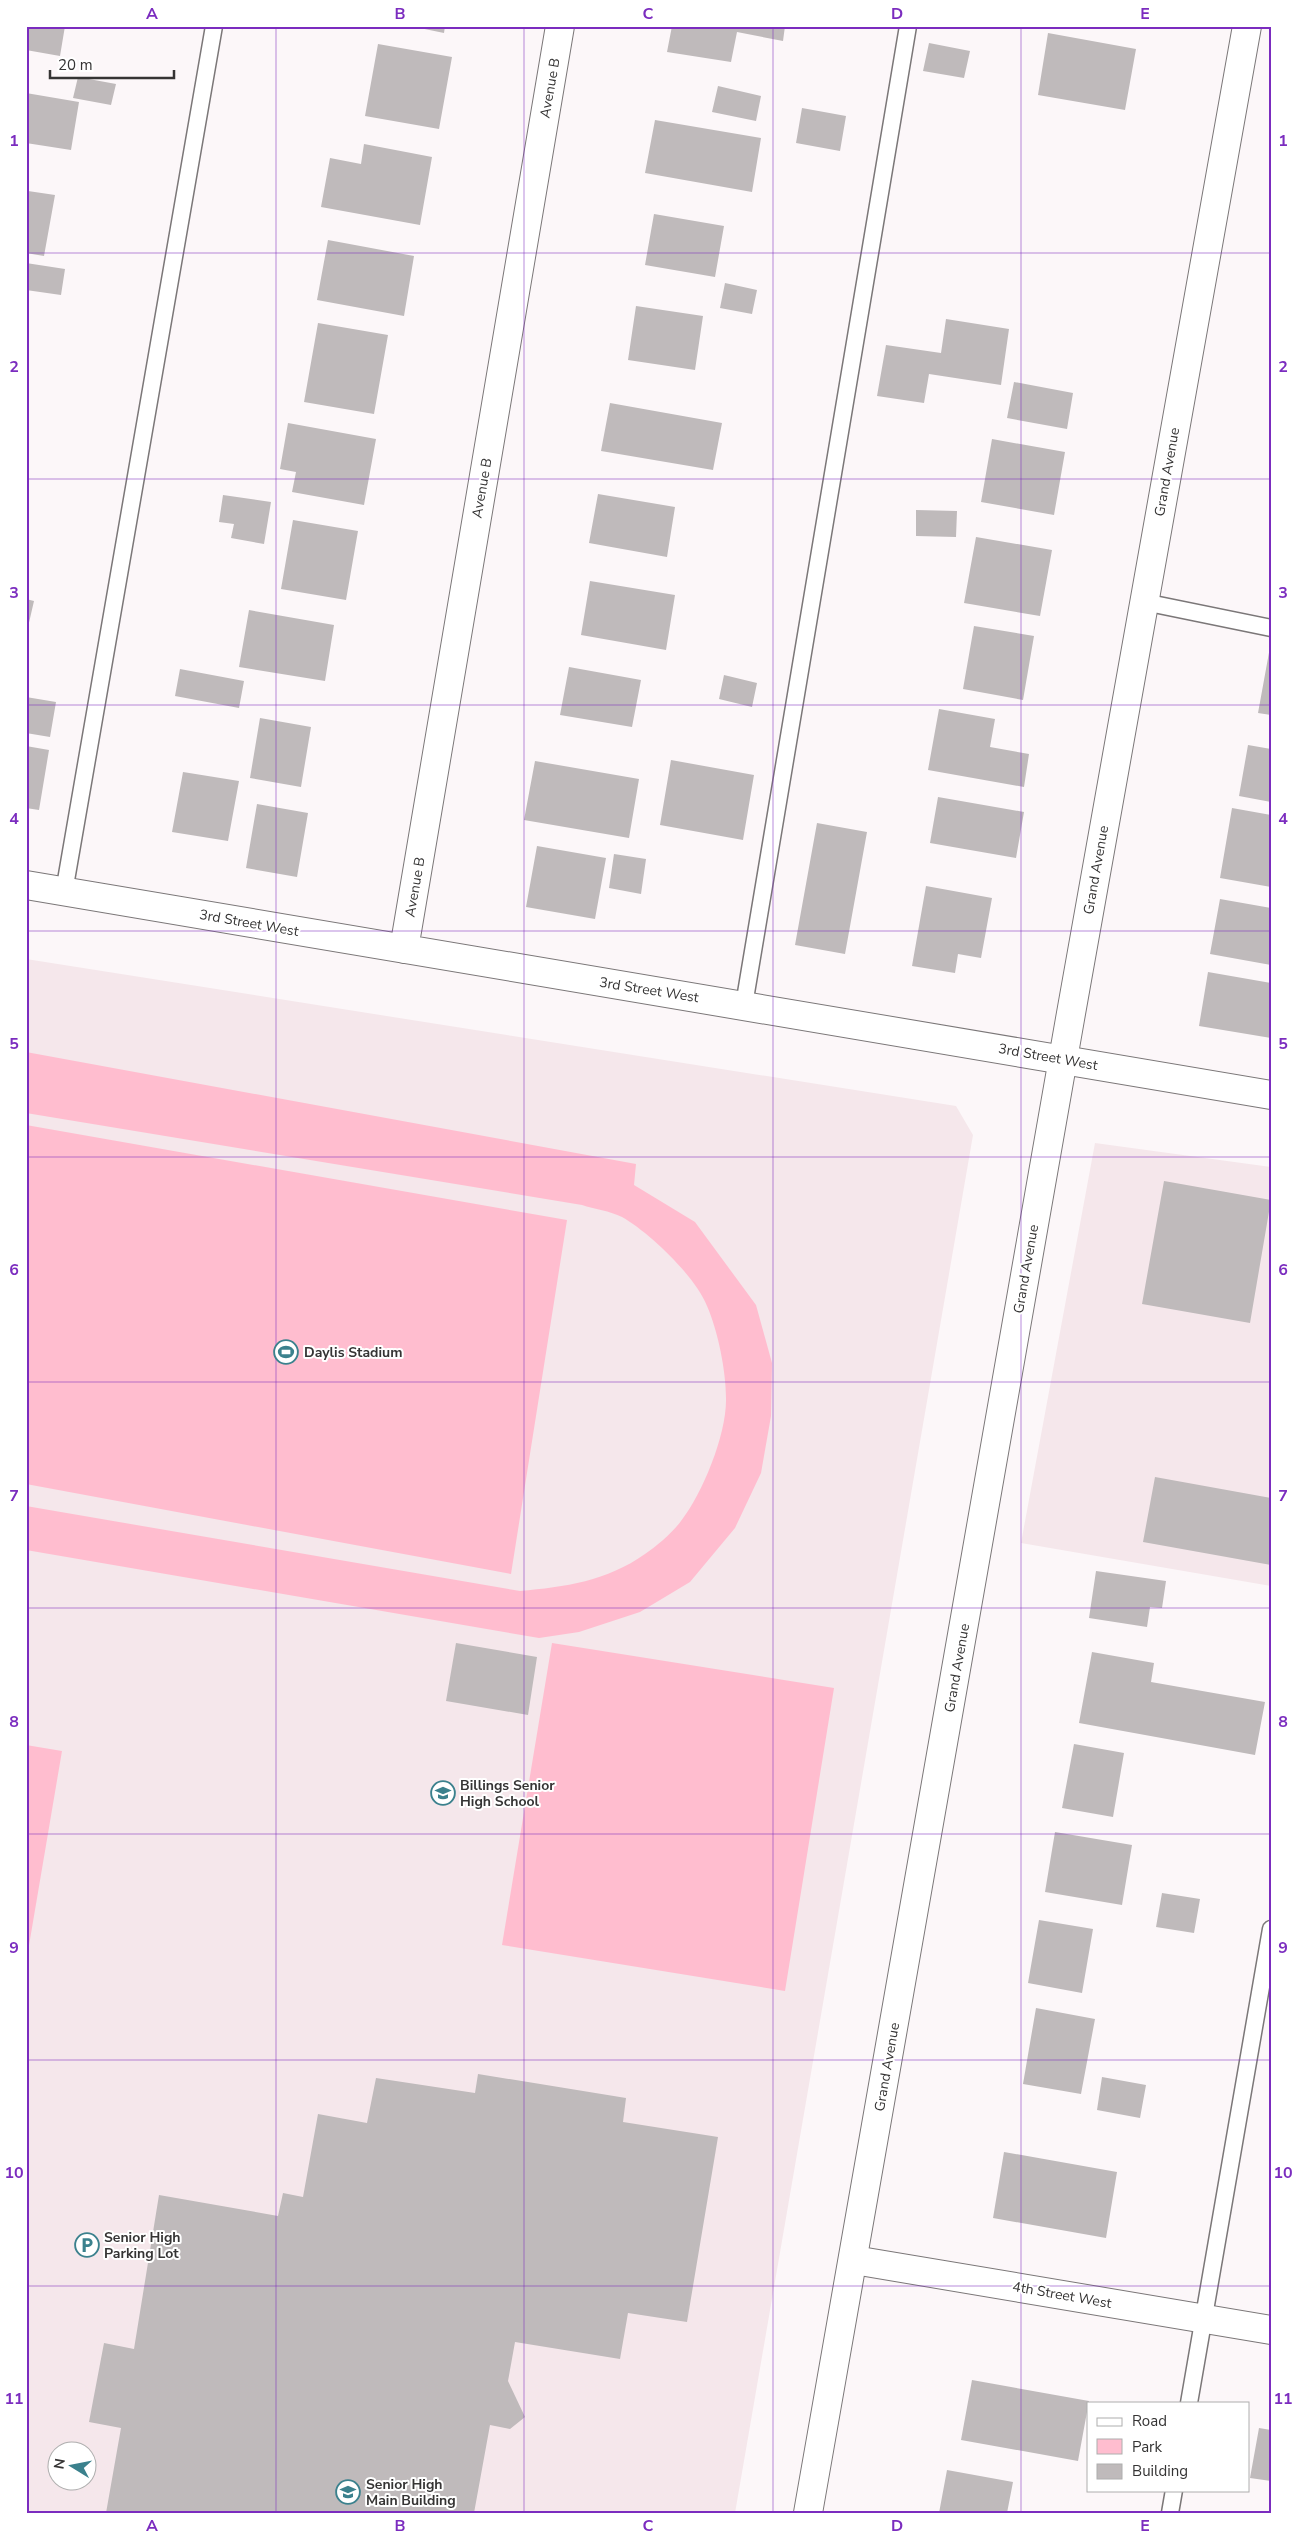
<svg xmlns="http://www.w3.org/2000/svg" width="1297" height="2539" viewBox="0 0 1297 2539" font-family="'Nunito Sans',sans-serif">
<rect width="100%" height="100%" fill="#fcf7f9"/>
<path fill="#f5e7eb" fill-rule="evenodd" d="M26,959L956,1106L973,1135L735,2513H26ZM58,2452H88V2482H58Z
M1095,1143L1271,1167V1586L1021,1543Z"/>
<path fill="#ffbdcf" d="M26,1052L636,1164L634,1185L695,1222L756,1305L772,1363L771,1416L761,1473L735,1528L690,1582L640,1612L579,1632L539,1638L26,1550V1506L520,1591C565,1587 607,1581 645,1554C657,1546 673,1532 681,1521C703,1493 727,1433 726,1398C726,1371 718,1331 707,1306C695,1276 650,1233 622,1217C610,1211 594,1209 582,1205L26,1113Z
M26,1125L567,1220L511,1574L26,1484Z
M552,1643L834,1688L785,1991L502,1945Z
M26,1745L62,1751L26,1963Z"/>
<path fill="#bfbabb" d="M26,26H65L60,56L26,50Z
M410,26H445L444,33Z
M672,26H785L783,41L737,32L731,62L667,52Z
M1048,33L1136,49L1125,110L1038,95Z
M929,43L970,51L964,78L923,71Z
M378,44L452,57L439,129L365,116Z
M78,77L116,84L111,105L73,98Z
M718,86L761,96L756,121L712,112Z
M26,93L79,102L71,150L26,143Z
M802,108L846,116L840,151L796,143Z
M655,120L761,138L752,192L645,173Z
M364,144L432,157L420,225L321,207L330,158L361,164Z
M26,183H29L28,191L55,195L44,256L26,253Z
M654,214L724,226L715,277L645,265Z
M328,240L414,256L404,316L317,300Z
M26,263L65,269L61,295L26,290Z
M725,283L757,290L752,314L720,308Z
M636,306L703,316L695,370L628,360Z
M946,319L1009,329L1001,385L929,374L924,403L877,396L886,345L941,353Z
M318,323L388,335L374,414L304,402Z
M1014,382L1073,393L1067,429L1007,418Z
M610,403L722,423L713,470L601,451Z
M288,423L376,439L364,505L292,492L296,472L280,469Z
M992,439L1065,452L1054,515L981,502Z
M598,494L675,507L667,557L589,543Z
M223,495L271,502L264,544L231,538L234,524L219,522Z
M916,510L957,511L956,537L916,536Z
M293,520L358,531L346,600L281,589Z
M976,537L1052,550L1040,616L964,603Z
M590,581L675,595L666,650L581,635Z
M26,599L34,601L28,627L26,626Z
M249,610L334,625L325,681L239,667Z
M974,626L1034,636L1023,700L963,689Z
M1270,647H1271V715L1258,713Z
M569,667L641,680L632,727L560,715Z
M180,669L244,681L239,708L175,696Z
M724,675L757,683L752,707L719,699Z
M26,697L56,702L50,737L26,733Z
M939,709L995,719L990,747L1029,754L1024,787L928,770Z
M260,718L311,727L301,787L250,778Z
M1248,745L1271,749V802L1239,796Z
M26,746L49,750L39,810L26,808Z
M671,760L754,775L743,840L660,825Z
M535,761L639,779L629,838L524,820Z
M183,772L239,781L228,841L172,832Z
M938,797L1024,812L1016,858L930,843Z
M257,804L308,813L297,877L246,868Z
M1232,808L1271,815V887L1220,878Z
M817,823L867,832L845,954L795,945Z
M537,846L606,858L595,919L526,907Z
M614,854L646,859L641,894L609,888Z
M926,886L992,898L981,958L958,954L955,973L912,966Z
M1220,899L1271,908V965L1210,954Z
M1208,972L1271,983V1038L1199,1026Z
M1164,1181L1271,1200L1250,1323L1142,1304Z
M1155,1477L1271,1498V1565L1143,1542Z
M1096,1571L1166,1581L1162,1608L1150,1607L1147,1627L1089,1618Z
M456,1643L537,1657L528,1715L446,1701Z
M1092,1652L1154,1663L1151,1682L1265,1702L1255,1755L1079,1723Z
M1074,1744L1124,1753L1113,1817L1062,1808Z
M1055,1832L1132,1845L1122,1905L1045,1892Z
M1162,1893L1200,1899L1194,1933L1156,1927Z
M1039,1920L1093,1929L1082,1993L1028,1983Z
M1036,2008L1095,2019L1081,2094L1023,2084Z
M478,2074L626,2098L623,2122L718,2137L687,2322L628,2313L620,2359L515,2342L508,2381L525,2417L510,2429L490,2425L474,2513H106L121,2428L89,2422L104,2343L134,2349L159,2195L278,2216L283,2193L303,2197L318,2114L367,2123L376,2078L475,2093Z
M1102,2077L1146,2085L1140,2118L1097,2110Z
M1004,2152L1117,2172L1106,2238L993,2218Z
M972,2380L1089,2401L1078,2461L961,2440Z
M1259,2428L1271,2430V2481L1250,2478Z
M947,2470L1013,2482L1007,2513H939Z"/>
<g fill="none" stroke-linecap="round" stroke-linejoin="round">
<g stroke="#7b7778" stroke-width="19">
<path id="service" d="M1144,602L1271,628
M64,892L214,26
M744,1005L908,26
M1189,2403L1271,1929
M1170,2513L1174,2490"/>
</g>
<g stroke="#7b7778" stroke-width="30">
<path id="minor" d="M26,885L1271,1095
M404,949L560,26
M854,2260L1271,2330"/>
</g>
<g stroke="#7b7778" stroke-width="30">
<path id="primary" d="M808,2513L1070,1019L1247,26"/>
</g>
<use href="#service" stroke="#fff" stroke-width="16"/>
<use href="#minor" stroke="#fff" stroke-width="28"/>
<use href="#primary" stroke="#fff" stroke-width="28"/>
</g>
<path fill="none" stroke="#7b2cbf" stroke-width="1" stroke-opacity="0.55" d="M276,26V2513M524,26V2513M773,26V2513M1021,26V2513M26,253H1271M26,479H1271M26,705H1271M26,931H1271M26,1157H1271M26,1382H1271M26,1608H1271M26,1834H1271M26,2060H1271M26,2286H1271"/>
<defs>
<g id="stadium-ring" transform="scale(1.25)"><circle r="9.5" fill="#fff" stroke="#3b818d" stroke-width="1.5"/><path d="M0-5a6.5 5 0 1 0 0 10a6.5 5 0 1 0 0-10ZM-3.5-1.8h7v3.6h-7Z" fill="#3b818d"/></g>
<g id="school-ring" transform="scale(1.25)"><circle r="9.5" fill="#fff" stroke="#3b818d" stroke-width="1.5"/><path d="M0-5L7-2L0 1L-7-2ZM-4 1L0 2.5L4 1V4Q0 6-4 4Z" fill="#3b818d"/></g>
<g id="parking-ring" transform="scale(1.25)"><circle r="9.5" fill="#fff" stroke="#3b818d" stroke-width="1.5"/><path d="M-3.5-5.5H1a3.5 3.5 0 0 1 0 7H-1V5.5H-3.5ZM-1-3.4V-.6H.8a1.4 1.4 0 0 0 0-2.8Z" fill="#3b818d"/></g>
</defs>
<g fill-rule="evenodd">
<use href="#stadium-ring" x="286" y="1352"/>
<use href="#school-ring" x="443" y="1793"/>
<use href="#parking-ring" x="87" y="2245"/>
<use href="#school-ring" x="348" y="2492"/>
</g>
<g text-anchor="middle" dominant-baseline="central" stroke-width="4" stroke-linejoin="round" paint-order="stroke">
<g font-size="14" fill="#353434" stroke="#fff">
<text transform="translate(550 88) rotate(-80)">Avenue B</text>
<text transform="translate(1167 472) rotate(-80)">Grand Avenue</text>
<text transform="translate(482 488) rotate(-80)">Avenue B</text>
<text transform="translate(1096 870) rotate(-80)">Grand Avenue</text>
<text transform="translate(415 887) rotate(-80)">Avenue B</text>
<text transform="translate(249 923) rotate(10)">3rd Street West</text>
<text transform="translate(649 990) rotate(9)">3rd Street West</text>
<text transform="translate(1048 1057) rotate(10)">3rd Street West</text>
<text transform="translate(1026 1269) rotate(-80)">Grand Avenue</text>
<text transform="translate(957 1668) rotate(-80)">Grand Avenue</text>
<text transform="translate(887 2067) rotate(-80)">Grand Avenue</text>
<text transform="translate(1062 2295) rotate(10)">4th Street West</text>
</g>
<g font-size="14" font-weight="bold" fill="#353434" stroke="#fff" text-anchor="start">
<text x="304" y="1352">Daylis Stadium</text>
<text x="460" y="1785">Billings Senior<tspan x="460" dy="16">High School</tspan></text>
<text x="104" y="2237">Senior High<tspan x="104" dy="16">Parking Lot</tspan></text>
<text x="366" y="2484">Senior High<tspan x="366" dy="16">Main Building</tspan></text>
</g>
</g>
<rect width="1297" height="2539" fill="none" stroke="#ffffff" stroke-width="55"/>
<rect x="1087" y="2402" width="162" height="90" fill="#ffffff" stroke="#aeaeae"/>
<rect x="1097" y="2418" width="25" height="8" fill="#ffffff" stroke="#aeaeae"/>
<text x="1132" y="2426" font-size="15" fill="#353434">Road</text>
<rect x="1097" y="2439" width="25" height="15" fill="#ffbdcf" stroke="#aeaeae"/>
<text x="1132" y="2452" font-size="15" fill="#353434">Park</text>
<rect x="1097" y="2464" width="25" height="15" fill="#bfbabb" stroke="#aeaeae"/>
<text x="1132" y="2476" font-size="15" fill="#353434">Building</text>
<g transform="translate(72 2466) rotate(280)"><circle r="24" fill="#ffffff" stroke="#aeaeae"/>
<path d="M0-4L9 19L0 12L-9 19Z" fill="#3b818d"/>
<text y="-8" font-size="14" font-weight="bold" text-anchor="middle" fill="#353434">N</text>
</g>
<path d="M50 70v8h124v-8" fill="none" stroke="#353434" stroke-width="2.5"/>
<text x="58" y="70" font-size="15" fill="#353434" stroke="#ffffff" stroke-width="4" paint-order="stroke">20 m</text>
<rect x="28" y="28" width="1242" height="2484" fill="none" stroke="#7b2cbf" stroke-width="2"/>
<g font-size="16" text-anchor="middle" font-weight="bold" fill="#7b2cbf">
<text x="152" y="19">A</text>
<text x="400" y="19">B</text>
<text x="648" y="19">C</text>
<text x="897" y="19">D</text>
<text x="1145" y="19">E</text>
<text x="14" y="146">1</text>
<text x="1283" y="146">1</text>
<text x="14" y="372">2</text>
<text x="1283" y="372">2</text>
<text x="14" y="598">3</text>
<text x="1283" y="598">3</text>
<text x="14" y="824">4</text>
<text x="1283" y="824">4</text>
<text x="14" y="1049">5</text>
<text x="1283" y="1049">5</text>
<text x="14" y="1275">6</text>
<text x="1283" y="1275">6</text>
<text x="14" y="1501">7</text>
<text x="1283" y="1501">7</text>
<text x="14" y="1727">8</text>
<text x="1283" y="1727">8</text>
<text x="14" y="1953">9</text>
<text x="1283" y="1953">9</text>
<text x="14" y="2178">10</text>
<text x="1283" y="2178">10</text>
<text x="14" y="2404">11</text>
<text x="1283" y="2404">11</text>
<text x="152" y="2531">A</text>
<text x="400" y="2531">B</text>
<text x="648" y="2531">C</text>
<text x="897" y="2531">D</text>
<text x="1145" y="2531">E</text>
</g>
</svg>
